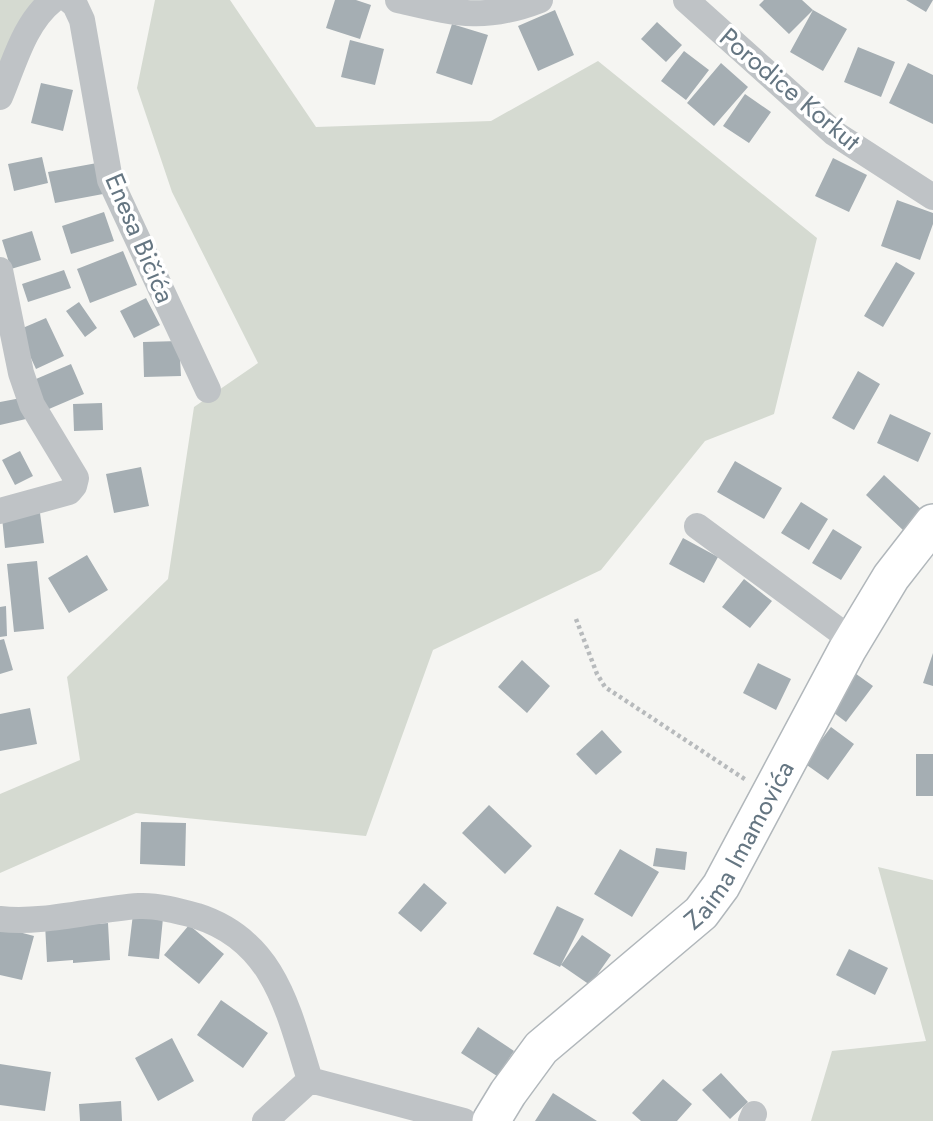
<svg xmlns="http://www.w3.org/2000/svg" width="933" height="1121" viewBox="0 0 933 1121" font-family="Jost,sans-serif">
<rect width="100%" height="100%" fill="#f5f5f2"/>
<path fill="#d5dad1" d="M0,0H37L0,85Z
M155,0H230L316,127L491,121L598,61L817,238L774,414L705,441L601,570L433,650L366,836L136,813L0,873V794L80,760L67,677L168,579L194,407L258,363L172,192L137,88Z
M878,867L933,880V1121H811L832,1051L926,1041Z"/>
<path fill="#a5aeb3" d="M335,0H356L371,5L360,39L326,28Z
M764,0H802L813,10L789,34L759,5Z
M906,0H933L926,12Z
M555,10L574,55L538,71L518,26Z
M813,10L847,29L823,71L790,52Z
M657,22L682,45L666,62L641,39Z
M452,24L488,35L472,85L436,73Z
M350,40L384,49L375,85L341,77Z
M858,47L895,62L881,97L844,82Z
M684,51L709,70L686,100L661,81Z
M721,63L748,87L714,126L687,103Z
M908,63L933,75V124L889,103Z
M41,83L73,90L63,131L31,123Z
M745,94L771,112L749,143L723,126Z
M42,157L48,183L14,191L8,164Z
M833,158L867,175L849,212L815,196Z
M97,163L103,194L55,203L48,172Z
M897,200L933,213V224L920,260L881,246Z
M104,212L114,241L71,254L62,226Z
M32,231L41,260L11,269L2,240Z
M123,251L137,285L90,303L77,269Z
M896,262L915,273L883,327L864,316Z
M64,270L71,288L28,302L22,284Z
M146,298L160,325L134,338L120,311Z
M79,302L97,328L85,337L66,311Z
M46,318L64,356L36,369L18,330Z
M179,341L181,376L144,377L143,342Z
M71,364L84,394L42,412L29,382Z
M858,371L880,384L854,430L832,418Z
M21,398L26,419L0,425V402Z
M102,403L103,430L74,431L73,404Z
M890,414L931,433L918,462L877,443Z
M20,451L33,476L15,485L2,460Z
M735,461L782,488L764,519L717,492Z
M141,467L149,506L114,513L106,474Z
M884,475L924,512L905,532L866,495Z
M801,502L828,519L809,550L781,533Z
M40,513L44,543L5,548L2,517Z
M833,529L862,547L841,580L812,563Z
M683,538L718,557L704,583L669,564Z
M87,555L108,590L69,613L48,578Z
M37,561L44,629L14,632L7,564Z
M744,579L772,601L750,628L722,607Z
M6,606L7,636L0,637V607Z
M4,639L13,670L0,674V640Z
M933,653V686L923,683Z
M522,660L550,686L527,713L498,687Z
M758,663L791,679L776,710L743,693Z
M852,671L873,686L846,722L825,706Z
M30,708L37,744L0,751V714Z
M831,727L854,744L828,780L804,763Z
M602,730L622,752L596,775L576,754Z
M916,754H933V796H916Z
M489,805L532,846L505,874L462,833Z
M141,822L186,823L185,866L140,864Z
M656,848L687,852L685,870L653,866Z
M620,849L659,872L632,917L594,894Z
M424,883L447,903L421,932L398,913Z
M557,906L584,919L560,967L533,954Z
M133,914L163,918L159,959L128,956Z
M108,923L110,960L73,963V960L47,962L45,924L70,926Z
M189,925L224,954L199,984L164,955Z
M0,927L34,936L22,980L0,975Z
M582,935L611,955L590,985L561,965Z
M849,949L888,968L875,995L836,975Z
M221,1000L268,1033L243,1068L197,1035Z
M478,1027L514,1051L497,1076L461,1053Z
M172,1038L194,1081L158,1101L135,1058Z
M0,1064L51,1072L45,1111L0,1105Z
M721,1073L748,1102L730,1119L702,1090Z
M663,1079L692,1104L677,1121H641L632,1113Z
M553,1093L597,1121H535Z
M121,1101L122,1121H80L79,1104Z"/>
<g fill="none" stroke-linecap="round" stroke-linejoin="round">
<g stroke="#b1b7bb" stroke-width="40">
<g id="secondary">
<path id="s1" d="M491,1121L508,1093L541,1048L701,913L721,886L847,650L891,577L933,523"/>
</g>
</g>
<path stroke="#b7babc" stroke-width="4.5" stroke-dasharray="3.5 3.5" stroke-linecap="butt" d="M576,619L597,674L605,687L746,780"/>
<path stroke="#bfc3c6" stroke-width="26" d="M69,0L75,5L82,20L110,180L208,390
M398,0C455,13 483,22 540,0
M686,0L834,133L933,197
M0,97C14,64 24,23 53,0
M0,270L21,373L32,405L76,478L74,486L69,492L0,511
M697,526L853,641
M0,919C44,924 94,909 139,906C157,905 179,911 197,916C275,941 288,1010 310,1080
M310,1080L464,1121
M265,1121L310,1080
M751,1121L754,1114"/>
<use href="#secondary" stroke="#fff" stroke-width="37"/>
</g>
<g text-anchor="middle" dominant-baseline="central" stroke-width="7" stroke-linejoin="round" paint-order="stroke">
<g font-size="26" fill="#657682" stroke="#fff">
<text transform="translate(790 89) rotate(40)">Porodice Korkut</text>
<text transform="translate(140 238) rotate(67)">Enesa Bičića</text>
<text stroke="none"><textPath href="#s1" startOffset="376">Zaima Imamovića</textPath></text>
</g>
</g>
</svg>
